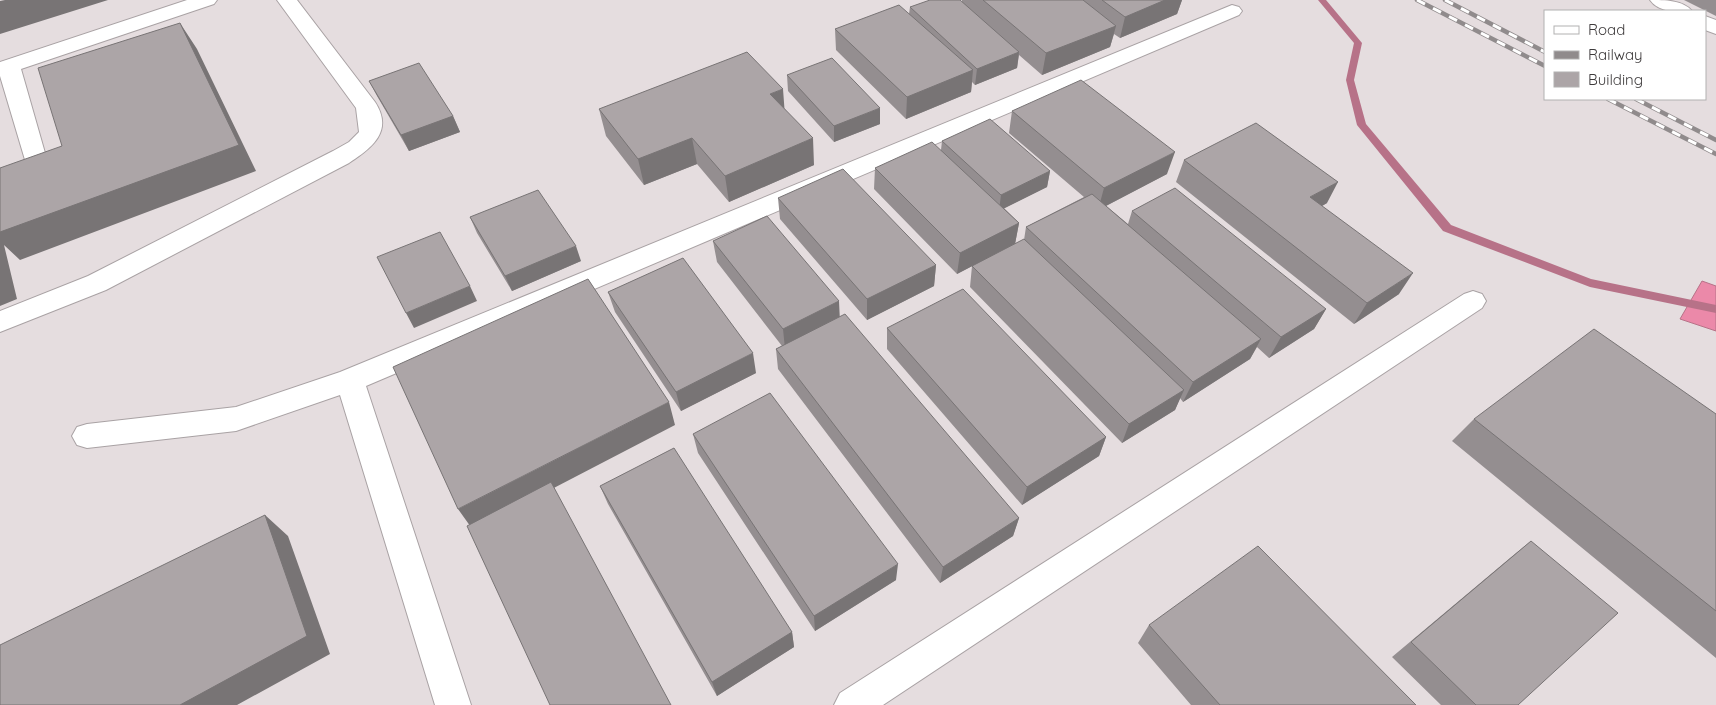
<svg xmlns="http://www.w3.org/2000/svg" width="1716" height="705" viewBox="0 0 1716 705" font-family="Quicksand,sans-serif">
<rect width="100%" height="100%" fill="#e5dddf"/>
<path fill="#eb89a9" stroke="#b77288" d="M1702,281L1716,286V331L1680,319Z"/>
<g fill="none" stroke-linecap="round" stroke-linejoin="round">
<path fill="#b77288" fill-rule="evenodd" d="M1318,0H1326L1362,43L1354,80L1366,124L1451,225L1591,279L1716,305V313L1590,287L1443,231L1357,125L1346,80L1354,43Z"/>
<g stroke="#a9a2a4" stroke-width="2">
<path id="minor" d="M187,0H217L214,4L21,69L51,174L47,180L39,182L31,180L0,76V62Z
M277,0H297L375,102C394,131 372,148 349,163L106,290L0,332V311L88,276L333,151L349,142L359,132L356,108Z
M1650,0C1665,0 1683,0 1692,11C1678,12 1659,13 1650,0Z
M1232,5L1239,7L1242,11L1239,15L366,386L471,705H435L340,395L236,431L87,448L77,445L72,436L77,427L87,424L236,407L340,372Z
M1705,16L1716,20V34L1705,30Z
M1473,291L1482,294L1486,301L1482,308L883,705H834L840,693L1464,294Z"/>
</g>
<use href="#minor" fill="#fff" fill-rule="evenodd"/>
<g stroke="#908b8c" stroke-width="4.5">
<path id="rail" d="M1417,0L1545,66
M1445,0L1545,52
M1608,99L1716,154
M1636,99L1716,140"/>
</g>
<use href="#rail" stroke="#fff" stroke-width="3" stroke-dasharray="9" stroke-linecap="butt"/>
</g>
<path fill="#948e90" d="M962,0H1182L1177,14L1120,38L1114,34L1110,47L1042,75L1019,55L1017,68L975,85L972,82L971,92L906,119L836,50L835,29L909,14L910,7L962,2Z
M1684,0H1716V16Z
M787,75L880,124L834,142L788,91Z
M369,81L453,116L460,132L409,151L377,96Z
M599,109H785L814,165L729,202L697,164L644,185L606,136Z
M1012,111L1167,174L1106,206L1128,224L1132,211L1326,309L1314,329L1269,358L1257,347L1250,359L1183,402L1180,398L1175,410L1122,443L970,287L972,266L957,274L874,189L875,168L941,150L942,141L1050,171L1047,187L1004,208L1019,223L1015,244L1024,240L1026,227L1084,197L1009,133Z
M1184,160L1327,203L1322,206L1399,294L1354,324L1176,182Z
M778,198L936,265L934,286L867,320L780,219Z
M470,217L581,261L512,291L477,233Z
M713,241L839,301V316L1019,518L1013,536L940,583L778,369L776,349L782,346L717,262Z
M608,292L756,373L681,411L615,312Z
M887,328L1106,437L1099,456L1022,505L887,349Z
M1716,414V658L1452,441L1474,419Z
M693,434L896,580L815,631L698,453Z
M600,486L792,632L794,647L717,696L608,504Z
M1531,541L1518,705H1441L1392,657L1510,558Z
M1149,625L1416,705H1191L1138,643Z"/>
<path fill="#787475" d="M5,0H108L0,34V1Z
M1165,0H1182L1177,14L1120,38L1125,17Z
M180,23L197,49L256,171L20,260L4,245L17,299L0,306V228Z
M1116,26L1110,47L1042,75L1046,53Z
M1019,52L1017,68L975,85L977,69Z
M973,70L971,92L906,119L907,97Z
M783,89L785,116L770,94Z
M880,108V124L834,142V126Z
M453,116L460,132L409,151L401,135Z
M692,138L697,164L644,185L638,159Z
M813,138L814,165L729,202L725,176Z
M1175,152L1167,174L1098,210L1104,188Z
M1050,171L1047,187L999,211L1001,195Z
M1338,182L1327,203L1299,219L1310,197Z
M1019,223L1015,244L957,274L960,253Z
M576,246L581,261L512,291L505,276Z
M936,265L934,286L867,320V299Z
M1413,273L1399,294L1354,324L1367,303Z
M470,286L477,301L414,328L406,313Z
M839,301L840,322L785,349L783,329Z
M1326,309L1314,329L1269,358L1281,337Z
M1261,339L1250,359L1183,402L1193,382Z
M753,353L756,373L681,411L676,392Z
M1184,390L1175,410L1122,443L1129,424Z
M669,402L675,425L473,530L458,509Z
M1106,437L1099,456L1022,505L1027,487Z
M265,515L288,536L330,654L237,705H180Z
M1019,518L1013,536L940,583L943,567Z
M898,564L896,580L815,631L814,616Z
M792,632L794,647L717,696L712,682Z"/>
<path fill="#aca5a7" stroke="#787475" d="M930,0H960L1019,52L977,69L910,7Z
M983,0H1083L1116,26L1046,53Z
M1102,0H1165L1125,17Z
M899,5L973,70L907,97L835,29Z
M180,23L239,145L0,232V168L62,146L38,68Z
M747,52L783,89L770,94L813,138L725,176L692,138L638,159L599,109Z
M832,58L880,108L834,126L787,75Z
M419,63L453,116L401,135L369,81Z
M1081,80L1175,152L1104,188L1012,111Z
M990,119L1050,171L1001,195L942,141Z
M1256,123L1338,182L1310,197L1413,273L1367,303L1184,160Z
M932,142L1019,223L960,253L875,168Z
M843,169L936,265L867,299L778,198Z
M1175,188L1326,309L1281,337L1132,211Z
M538,190L576,246L505,276L470,217Z
M1092,194L1261,339L1193,382L1026,227Z
M767,216L839,301L783,329L713,241Z
M440,232L470,286L406,313L377,257Z
M1024,239L1184,390L1129,424L972,266Z
M683,258L753,353L676,392L608,292Z
M588,279L669,402L458,509L393,367Z
M963,289L1106,437L1027,487L887,328Z
M845,314L1019,518L943,567L776,349Z
M1594,329L1716,414V611L1474,419Z
M770,393L898,564L814,616L693,434Z
M674,448L792,632L712,682L600,486Z
M551,482L671,705H550L467,526Z
M265,515L307,636L180,705H0V645Z
M1531,541L1618,613L1518,705H1476L1411,642Z
M1258,546L1416,705H1220L1149,625Z"/>
<rect x="1544" y="10" width="162" height="90" fill="#ffffff" stroke="#b2b1b1"/>
<rect x="1554" y="26" width="25" height="8" fill="#ffffff" stroke="#b2b1b1"/>
<text x="1588" y="35" font-size="15" fill="#3e3b3c">Road</text>
<rect x="1554" y="51" width="25" height="8" fill="#908b8c" stroke="#b2b1b1"/>
<text x="1588" y="60" font-size="15" fill="#3e3b3c">Railway</text>
<rect x="1554" y="72" width="25" height="15" fill="#aca5a7" stroke="#b2b1b1"/>
<text x="1588" y="85" font-size="15" fill="#3e3b3c">Building</text>
</svg>
